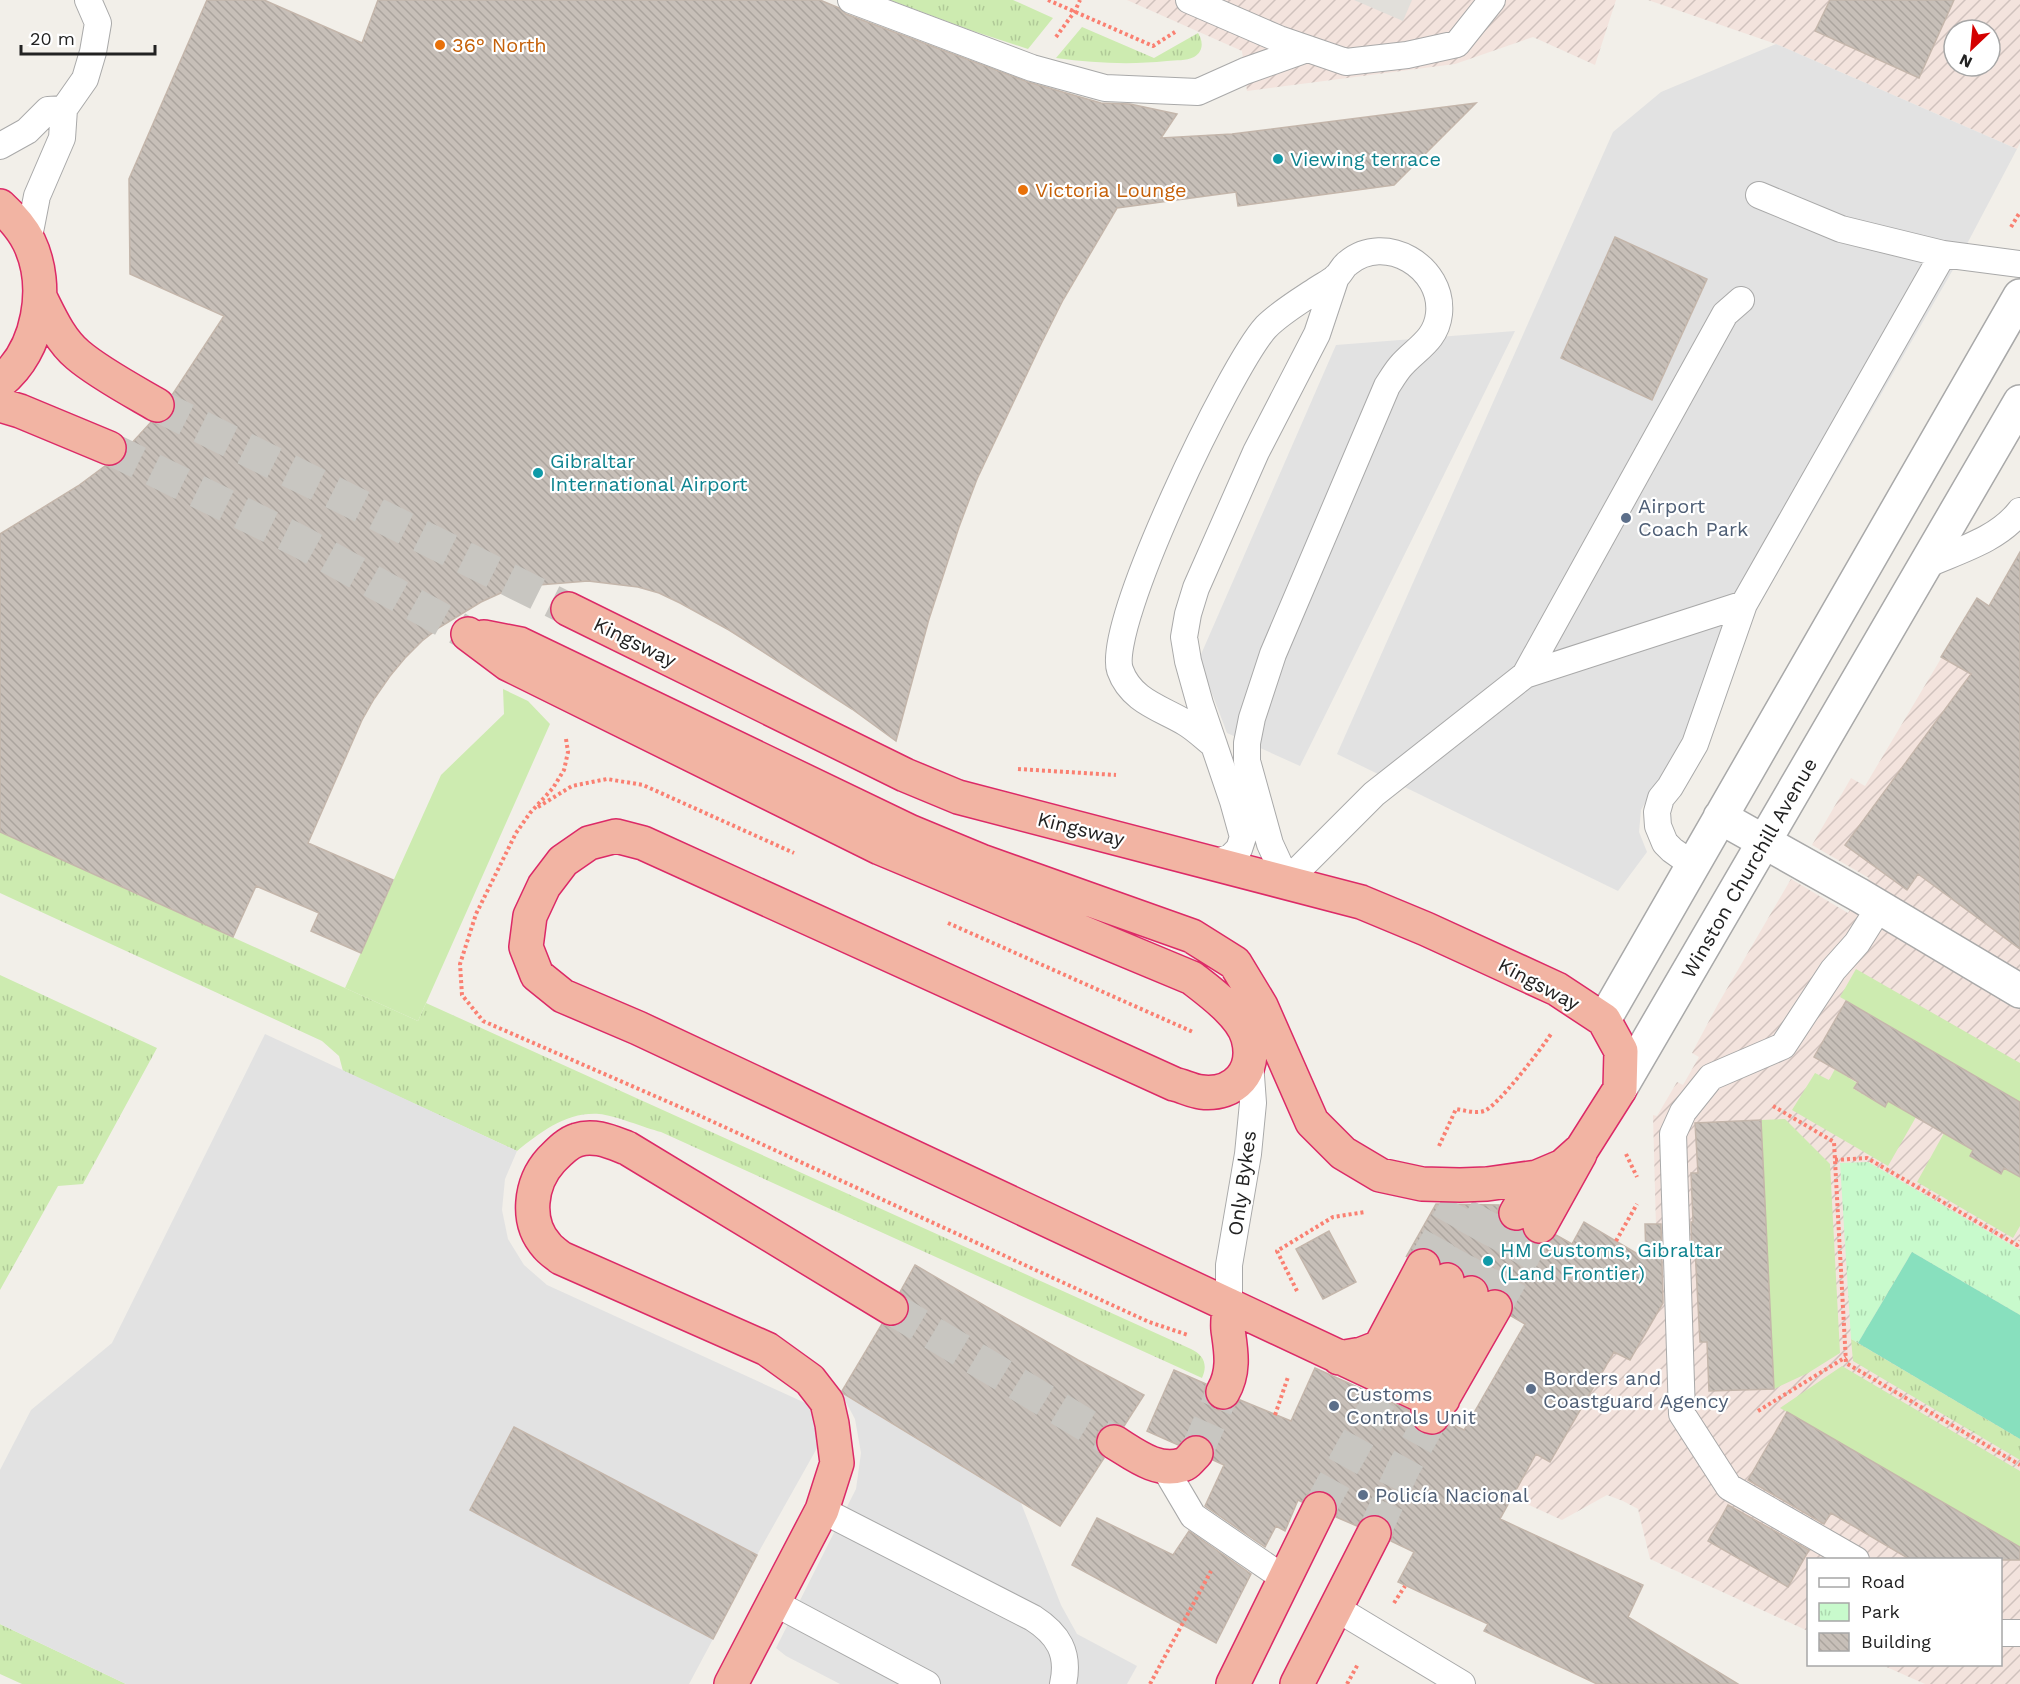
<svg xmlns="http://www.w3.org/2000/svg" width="2020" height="1684" viewBox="0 0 2020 1684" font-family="'Work Sans',sans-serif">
<defs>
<pattern id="military-furrows" width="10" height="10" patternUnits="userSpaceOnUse" patternTransform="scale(1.5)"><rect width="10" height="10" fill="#f3e3dd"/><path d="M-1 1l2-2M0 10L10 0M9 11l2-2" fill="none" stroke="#d0c2bd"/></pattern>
<pattern id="grass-tufts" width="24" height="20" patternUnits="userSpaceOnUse" patternTransform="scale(1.5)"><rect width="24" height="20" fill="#cdebb0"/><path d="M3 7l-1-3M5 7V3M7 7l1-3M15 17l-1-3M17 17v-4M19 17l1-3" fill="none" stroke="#b0c997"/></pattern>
<pattern id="park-tufts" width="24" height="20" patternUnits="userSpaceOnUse" patternTransform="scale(1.5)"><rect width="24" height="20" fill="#c8facc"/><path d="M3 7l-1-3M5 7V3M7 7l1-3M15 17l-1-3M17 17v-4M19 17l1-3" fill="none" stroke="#acd6af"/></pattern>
<pattern id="building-back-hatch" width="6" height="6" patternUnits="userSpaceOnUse" patternTransform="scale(1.5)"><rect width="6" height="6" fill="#c7bfb8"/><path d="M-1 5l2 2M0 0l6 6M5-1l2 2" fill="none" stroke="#aba49e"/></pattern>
</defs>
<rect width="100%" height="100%" fill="#f2efe9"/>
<path fill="url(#military-furrows)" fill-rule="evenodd" d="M1127,0H1616L1595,65L1533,37L1455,64L1247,91L1242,51Z
M1648,0H2020V143L2017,149L1776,44ZM1954,30H1990V66H1954Z
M1977,598L2015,621L2020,613V1684H1925L1882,1665L2000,1664V1560H1808V1631L1650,1559L1638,1509L1623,1501L1607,1495L1562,1520L1511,1497L1652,1250L1656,1227L1653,1115L1657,1116L1677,1082L1683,1085L1699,1057L1692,1053L1718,1004L1791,879L1848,913L1869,878L1812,845L1851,778L1865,786Z"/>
<path fill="#e1dfda" d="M1354,0H1412L1403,21Z"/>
<path fill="url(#grass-tufts)" d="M890,0H1013L1053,18L1028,49L970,30Z
M1082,27L1154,58L1198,33C1203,41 1204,51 1194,57C1186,61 1176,60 1167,61C1129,65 1094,63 1056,58Z
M0,832L418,1021L426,1003L1191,1349C1204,1355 1208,1365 1202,1378L661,1132C645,1128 614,1115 599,1114C566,1112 541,1132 517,1151L343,1071L339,1056L322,1041L0,893Z
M0,975L157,1048L83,1184L58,1186L0,1290Z
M1851,1339L2020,1439V1460L1853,1361Z
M0,1624L126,1684H22L0,1674Z"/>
<path fill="url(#park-tufts)" d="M1868,1162L2020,1250V1315L1912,1252L1858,1343L1851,1339L1840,1163Z"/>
<path fill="#cdebb0" d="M503,689L528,701L550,724L418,1021L345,988L441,775L504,714Z
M1856,969L2020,1063V1102L1840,997Z
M1835,1069L1857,1083L1854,1089L1885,1107L1888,1100L1916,1117L1888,1166L1792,1110L1815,1073L1829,1080Z
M1785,1119L1830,1164L1840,1353L1808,1373L1774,1389L1761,1120Z
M1944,1133L1973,1150L1970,1156L2000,1174L2004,1168L2020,1177V1226L2013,1238L1917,1182Z
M1842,1366L2020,1471V1547L1780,1408Z"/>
<path fill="#88e0be" d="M1912,1252L2020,1315V1439L1858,1343Z"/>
<path fill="#e2e2e2" d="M1776,44L2017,149L1958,261L1641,810L1639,832L1647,852L1618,891L1337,754L1613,132L1661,92Z
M1515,331L1300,766L1227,733L1199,659L1336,345Z
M265,1034L517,1151L505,1179L502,1210L508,1239L524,1265L547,1285L812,1406L821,1441L757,1555L514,1427L470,1510L713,1639L689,1684H126L0,1624V1470L31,1410L112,1343Z
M841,1393L1021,1503L1061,1605L1077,1634L1137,1666L1127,1684H840L786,1656L776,1648L856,1489L861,1453L855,1419Z"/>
<path fill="url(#building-back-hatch)" stroke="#c4b6ab" stroke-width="1.5" d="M207,0H264L362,43L378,0H820L839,8L846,14L1028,82L1101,103L1130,104L1177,114L1161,138L1232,134L1476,103L1394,185L1238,206L1236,192L1117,208L1063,300L1041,344L977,479L959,527L929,619L896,741L852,709L729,630L680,603L659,593L638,587L588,581L526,586L503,592L481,602L440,627L422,641L405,658L390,676L374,699L362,720L308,843L393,880L361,953L311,931L319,913L256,886L233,937L0,832V534L78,486L105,466H112L120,463L126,456L128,447L151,422L158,424L167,421L173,414L176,406L172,395L224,316L130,274L129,179Z
M1830,0H1954L1919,78L1815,31Z
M1615,237L1707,279L1652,400L1561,358Z
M2020,552V949L1918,874L1907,890L1845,845L1971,674L1941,657L1977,598L1989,606Z
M1846,1001L2020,1102V1177L2004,1168L2001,1174L1970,1156L1973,1150L1888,1101L1885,1107L1854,1088L1858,1082L1814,1057Z
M1761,1120L1774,1389L1709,1391L1707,1342H1700L1695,1249L1692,1254L1691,1222H1693L1691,1173H1698L1695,1123Z
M1436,1204L1499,1205L1497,1214L1500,1222L1506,1229L1515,1232L1522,1230L1524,1236L1530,1242L1540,1245L1549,1242L1556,1235L1572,1244L1584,1222L1646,1259L1645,1224H1661L1663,1303L1630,1360L1614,1352L1550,1462L1536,1454L1500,1519L1643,1585L1628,1617L1738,1684H1597L1484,1631L1488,1624L1398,1582L1414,1552L1391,1541L1393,1533L1390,1523L1382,1516L1372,1514L1364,1517L1357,1526L1336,1517L1338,1507L1335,1499L1327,1492L1317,1490L1308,1494L1302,1502L1298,1500L1285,1531L1276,1526L1265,1547L1205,1506L1224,1465L1213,1460L1214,1448L1209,1440L1201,1435H1191L1178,1445L1147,1431L1174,1370L1206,1384L1204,1393L1207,1402L1215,1409L1225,1411L1233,1408L1240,1400L1291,1421L1315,1368L1409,1410L1414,1427L1421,1433L1431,1436L1441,1433L1450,1423L1464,1430L1525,1324L1511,1316L1514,1306L1511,1297L1504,1291L1496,1288L1489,1290L1487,1283L1480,1277L1471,1274L1465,1276L1463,1270L1455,1263L1447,1261L1441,1263L1439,1256L1431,1249L1422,1247L1414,1250L1406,1257Z
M1329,1231L1356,1282L1323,1299L1296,1249Z
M915,1265L1078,1360L1144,1395L1124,1426L1114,1423L1105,1426L1098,1432L1095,1442L1098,1451L1104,1458L1060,1526L844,1394L842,1391L882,1324L890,1327L899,1325L907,1317L910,1309L908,1300L900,1292Z
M1787,1412L2020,1547V1560H1911L1831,1513L1824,1524L1748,1480Z
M514,1427L757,1555L713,1639L470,1510Z
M1728,1505L1809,1550L1788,1587L1708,1541Z
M1097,1518L1173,1555L1189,1531L1251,1574L1216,1643L1072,1565Z"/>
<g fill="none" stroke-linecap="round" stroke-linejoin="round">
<path stroke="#c8c6c1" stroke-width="33" stroke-dasharray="33 16" stroke-linecap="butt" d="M157,405L568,609
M109,448L301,542L468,634
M1423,1266L1458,1204
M1447,1280L1489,1205
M1471,1293L1516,1213
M1495,1307L1540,1226
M891,1308L1114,1442
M1196,1453L1223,1392
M1319,1509L1380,1399
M1374,1533L1403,1469L1430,1421"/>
<g stroke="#a9a9a9" stroke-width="28">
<path id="service" d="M851,0L1032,68L1105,88L1198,92L1245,71L1307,49
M1189,0L1279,39L1346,62L1407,55L1457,44L1492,0
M0,146L27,131L48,110L64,109
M1759,195L1841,229L1943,254L2020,264
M28,242L37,196L62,138L64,109L85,79L93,52L98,23L88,0
M1926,565C1957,551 1998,540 2020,511
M1525,675L1725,314L1741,300
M1214,745C1205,738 1196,729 1186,723C1161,708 1131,701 1120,670C1105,626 1231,365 1266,327C1281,312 1300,301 1318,289C1324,285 1331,282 1336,277C1341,273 1343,266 1348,263C1385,232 1444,267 1439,314C1436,341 1415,349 1400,367C1395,373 1391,380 1387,386L1273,654L1252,718L1247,743V761L1270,844L1287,881L1374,794L1525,675L1744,604
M1215,863L1231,857L1239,849L1243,837L1233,801L1200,704L1188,661L1184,637L1188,614L1196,588L1256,452L1317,334L1336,277
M1693,865L1672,850L1665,843L1658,826L1657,812L1661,798L1670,787L1695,744L1744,604L1943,254
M1229,1305V1265L1248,1154L1253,1103L1250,1062
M1164,1467L1193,1516L1285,1579
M822,1510L1033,1618C1058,1634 1070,1653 1063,1684
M1856,1560L1729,1487L1682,1414L1673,1134L1683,1112L1711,1077L1783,1046L1833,970L1857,943L1879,908
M773,1602L927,1684
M1336,1608L1462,1684
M2000,1633H2020"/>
</g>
<g stroke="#a9a9a9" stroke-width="36">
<path id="minor" d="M1720,817L1859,895L2020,991
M1604,1020L2020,296
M1620,1089L2020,402"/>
</g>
<g stroke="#dc2a67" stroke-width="36">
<path id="trunk" d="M0,206C11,216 22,228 29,242C50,286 40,350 0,382
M40,297C50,317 60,340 78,355C99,373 133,391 157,405
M0,405L20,411L109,448
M468,634L508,664L880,848L1192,978C1210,992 1242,1015 1248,1038C1257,1071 1235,1096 1201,1092C1192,1091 1183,1086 1174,1084L643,843L616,836L589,843L563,861L544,886L530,916L526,947L537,975L563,996L638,1028L1427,1398L1443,1399
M484,637L520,644L911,832L981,861L1192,936L1235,963L1261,1006L1312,1122L1343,1153L1380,1175L1422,1184L1460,1185L1487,1184L1537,1177L1563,1166L1582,1149L1620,1089L1621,1051L1604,1020L1557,989L1426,929L1361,902L958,797L905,775L568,609
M1516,1213L1537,1177
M1540,1226L1580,1154
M1339,1358L1362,1354L1380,1347L1423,1266
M1381,1377L1402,1362L1447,1280
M1223,1392C1235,1371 1231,1351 1228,1330C1227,1322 1229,1313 1229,1305
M1429,1416L1424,1380L1471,1293
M1432,1417L1495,1307
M1114,1442C1134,1454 1157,1473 1182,1465C1187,1464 1192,1457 1196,1453
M731,1684L822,1510L837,1463L832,1424L827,1402L810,1380L767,1349L561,1258C556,1254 550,1250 547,1246C525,1222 530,1183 551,1160C558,1153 567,1143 577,1140C594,1134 611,1142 627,1148L891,1308
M1233,1684L1319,1509
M1297,1684L1374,1533"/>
</g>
<path stroke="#fa8072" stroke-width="4" stroke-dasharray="3 3" stroke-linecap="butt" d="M1048,0L1153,46L1175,32
M1056,37L1075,11L1080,0
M2011,227L2020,212
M566,739L568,752L564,770L553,788L530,813L516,833L476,914L460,964L462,995L483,1021L696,1114L1149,1322L1188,1335
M1018,769L1116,775
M538,807L572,786L607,779L643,785L794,853
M948,923L1193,1032
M1773,1106L1834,1142L1846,1363L2020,1465
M1439,1146L1456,1109C1464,1110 1475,1114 1484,1111C1498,1106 1541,1049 1551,1034
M1626,1154L1637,1177
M1835,1160L1867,1158L2017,1245L2020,1241
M1616,1241L1637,1204
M1297,1291L1277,1251L1333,1217L1365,1212
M1758,1411L1846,1357
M1275,1415L1288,1377
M1394,1603L1405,1586
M1150,1684L1211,1571
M1347,1684L1358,1664"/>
<use href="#service" stroke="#fff" stroke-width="26"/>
<use href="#minor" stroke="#fff" stroke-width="33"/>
<use href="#trunk" stroke="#f2b4a3" stroke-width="33"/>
</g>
<g fill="#e8710a" stroke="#fff" stroke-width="2">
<circle cx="440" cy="45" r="6"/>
<circle cx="1023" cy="190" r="6"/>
</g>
<g fill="#0f9aa8" stroke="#fff" stroke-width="2">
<circle cx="1278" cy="159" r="6"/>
<circle cx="538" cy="473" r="6"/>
<circle cx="1488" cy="1261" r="6"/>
</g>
<g fill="#5c6f8a" stroke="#fff" stroke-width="2">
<circle cx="1626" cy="518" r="6"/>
<circle cx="1531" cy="1389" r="6"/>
<circle cx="1334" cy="1406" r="6"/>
<circle cx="1363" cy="1495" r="6"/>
</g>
<g text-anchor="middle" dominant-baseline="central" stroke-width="4.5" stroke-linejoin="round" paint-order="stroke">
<g font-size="20" fill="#c56008" stroke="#fff" text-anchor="start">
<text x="452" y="45">36° North</text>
<text x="1035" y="190">Victoria Lounge</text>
</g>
<g font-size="20" fill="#0d838f" stroke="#fff" text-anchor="start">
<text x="1290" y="159">Viewing terrace</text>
<text x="550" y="461">Gibraltar<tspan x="550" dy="23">International Airport</tspan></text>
<text x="1500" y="1250">HM Customs, Gibraltar<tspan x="1500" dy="23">(Land Frontier)</tspan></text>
</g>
<g font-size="20" fill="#4e5e75" stroke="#fff" text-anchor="start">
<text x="1638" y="506">Airport<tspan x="1638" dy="23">Coach Park</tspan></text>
<text x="1543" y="1378">Borders and<tspan x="1543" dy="23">Coastguard Agency</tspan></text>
<text x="1346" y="1394">Customs<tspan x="1346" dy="23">Controls Unit</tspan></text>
<text x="1375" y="1495">Policía Nacional</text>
</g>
<g font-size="20" fill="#222" stroke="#fff">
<text transform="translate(635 642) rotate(26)">Kingsway</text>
<text transform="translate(1081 829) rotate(14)">Kingsway</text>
<text transform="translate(1749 868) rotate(-60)">Winston Churchill Avenue</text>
<text transform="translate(1539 984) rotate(28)">Kingsway</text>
<text transform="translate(1242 1183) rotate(-82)">Only Bykes</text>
</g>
</g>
<rect x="1807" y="1558" width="195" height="108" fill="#ffffff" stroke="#a7a7a7" stroke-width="1.5"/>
<rect x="1819" y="1578" width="30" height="9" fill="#ffffff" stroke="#a7a7a7" stroke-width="1.5"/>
<text x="1861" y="1588" font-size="18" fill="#222222">Road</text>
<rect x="1819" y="1603" width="30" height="18" fill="url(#park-tufts)" stroke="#a7a7a7" stroke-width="1.5"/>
<text x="1861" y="1618" font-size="18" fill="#222222">Park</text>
<rect x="1819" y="1633" width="30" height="18" fill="url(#building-back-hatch)" stroke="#a7a7a7" stroke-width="1.5"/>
<text x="1861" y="1648" font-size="18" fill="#222222">Building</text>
<g transform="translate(1972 48) rotate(206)"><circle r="28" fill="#ffffff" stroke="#a7a7a7" stroke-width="1.5"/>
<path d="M0-4.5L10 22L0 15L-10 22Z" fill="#d40000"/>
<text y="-9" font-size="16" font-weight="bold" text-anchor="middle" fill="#222222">N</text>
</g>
<path d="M21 45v9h134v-9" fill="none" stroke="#222222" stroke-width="3"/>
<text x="30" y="45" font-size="18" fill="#222222" stroke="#ffffff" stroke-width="4.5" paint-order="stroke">20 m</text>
</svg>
